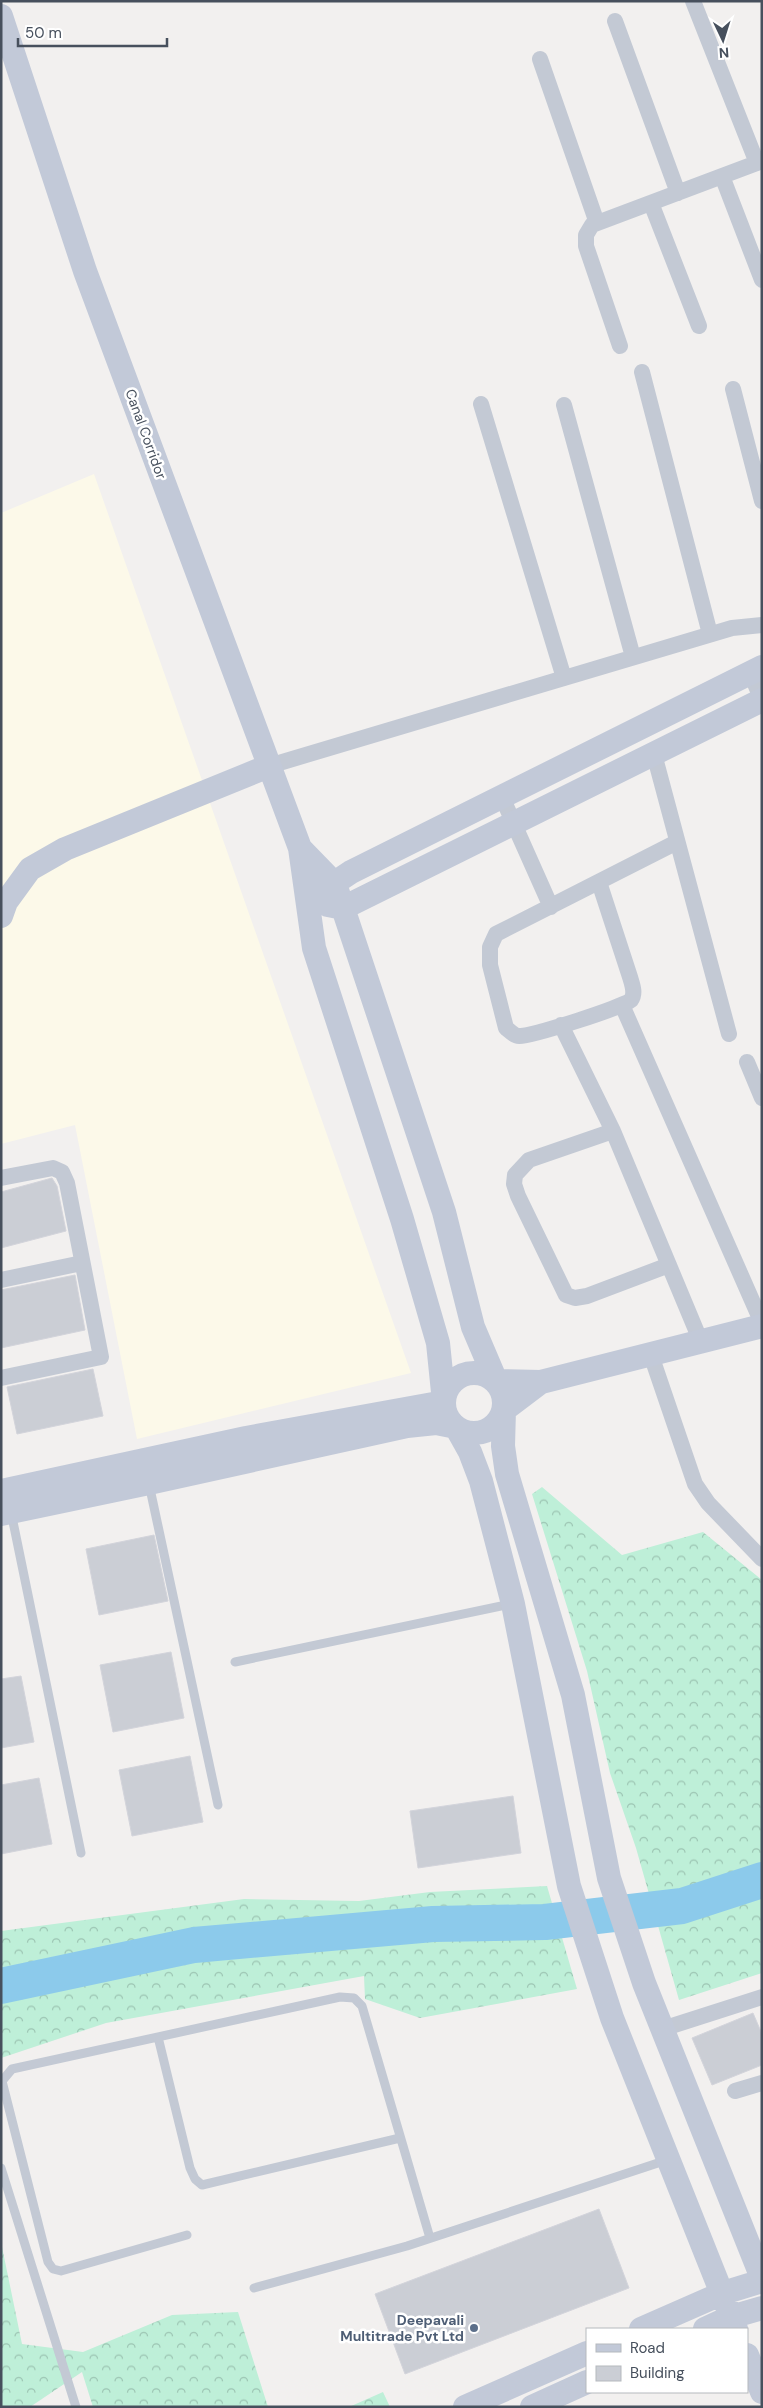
<svg xmlns="http://www.w3.org/2000/svg" width="763" height="2408" viewBox="0 0 763 2408" font-family="'DM Sans',sans-serif">
<defs>
<pattern id="forest-crowns" width="20" height="18" patternUnits="userSpaceOnUse" patternTransform="scale(1.25)"><rect width="20" height="18" fill="#beefd8"/><path d="M2 6a3 3 0 1 1 6 0M12 15a3 3 0 1 1 6 0" fill="none" stroke="#9cc4b2"/></pattern>
</defs>
<rect width="100%" height="100%" fill="#f2f0ef"/>
<path fill="#fcf9e9" d="M94,474L411,1373L137,1439L75,1125L1,1144V513Z"/>
<path fill="url(#forest-crowns)" d="M542,1487L622,1555L703,1532L762,1580V1973L679,2000L636,1848L610,1773L587,1671L532,1494Z
M547,1886L577,1989L420,2018L365,1999L364,1976L106,2023L1,2058V1931L244,1899L359,1901L430,1892Z
M1,2242L22,2344L83,2352L172,2315L238,2312L268,2407H93L82,2372L30,2407H1Z
M383,2392L390,2407H349Z"/>
<g fill="none" stroke-linecap="round" stroke-linejoin="round">
<path stroke="#8ccaeb" stroke-width="36" d="M1,1986L194,1945L433,1924L545,1922L682,1906L762,1880"/>
</g>
<path fill="#cbced5" stroke="#d3d4db" d="M52,1178L57,1186L66,1231L1,1248V1192Z
M75,1275L85,1330L1,1348V1290Z
M93,1369L103,1416L17,1434L7,1387Z
M154,1535L168,1601L99,1615L86,1549Z
M171,1652L184,1718L113,1732L100,1665Z
M21,1676L34,1742L1,1748V1679Z
M190,1756L203,1822L132,1836L119,1770Z
M39,1778L52,1844L1,1854V1785Z
M513,1796L521,1853L418,1868L410,1811Z
M753,2013L762,2034V2065L712,2085L692,2038Z
M599,2209L629,2288L405,2374L375,2294Z"/>
<g fill="none" stroke-linecap="round" stroke-linejoin="round">
<path stroke="#c3c9d4" stroke-width="9" d="M149,1484L218,1805
M11,1512L81,1853
M235,1662L511,1604
M158,2037L190,2168L195,2179L202,2185L400,2138
M1,2168L76,2407
M187,2235L61,2271L53,2269L48,2262L2,2081L12,2069L340,1997L354,1998L362,2006L430,2238
M254,2288L407,2246L667,2160"/>
<path stroke="#c3c9d4" stroke-width="16" d="M693,1L757,163
M615,21L678,193
M540,59L597,223
M722,176L762,280
M651,203L699,326
M620,346L586,246V235L592,225L762,161
M642,372L710,634
M733,389L762,501
M481,404L564,678
M564,405L633,657
M750,672L762,700
M654,754L729,1034
M269,766L732,628L762,625
M502,797L551,907
M599,882L630,977C632,984 636,993 631,1000C624,1007 530,1037 519,1036C514,1036 510,1031 506,1028L490,965V947L496,934L677,842
M622,1005L762,1323
M561,1025L613,1131L701,1342
M747,1062L762,1098
M613,1131L529,1160L515,1175L514,1184L518,1196L566,1295L575,1298L587,1296L669,1265
M1,1178L53,1168L62,1172L67,1183L101,1357L1,1378
M1,1280L82,1263
M651,1355L695,1484L708,1503L762,1559
M662,2029L762,1997
M735,2091L762,2083"/>
<path stroke="#c2c9d8" stroke-width="24" d="M1,16L85,271L300,848L314,948L402,1219L438,1343L444,1402L246,1438L1,1491
M300,848L335,884L444,1212L473,1327L496,1381L541,1382L762,1326
M321,892L351,872L762,667
M328,905L343,908L762,700
M1,916L6,902L30,869L65,849L269,766
M444 1403a30 30 0 1 1 60 0a30 30 0 1 1-60 0Z
M541,1382L504,1410L503,1446L507,1474L573,1695L609,1878L644,1983L762,2278
M1,1514L149,1483L407,1426L436,1423L456,1427L470,1452L481,1481L513,1604L569,1886L612,2018L736,2329
M641,2329L723,2293L762,2281
M705,2329L731,2317L762,2308
M747,2355L762,2392
M465,2407L587,2353
M532,2407L587,2382"/>
</g>
<circle fill="#5c6f8a" stroke="#fff" stroke-width="2" cx="474" cy="2328" r="5"/>
<g text-anchor="middle" dominant-baseline="central" stroke-width="5" stroke-linejoin="round" paint-order="stroke">
<g font-size="14" fill="#47505d" stroke="#fff">
<text transform="translate(146 434) rotate(70)">Canal Corridor</text>
</g>
<g font-size="14" font-weight="bold" fill="#4e5e75" stroke="#fff" text-anchor="end">
<text x="464" y="2320">Deepavali<tspan x="464" dy="16">Multitrade Pvt Ltd</tspan></text>
</g>
</g>
<rect width="763" height="2408" fill="none" stroke="#47505d" stroke-width="5"/>
<rect x="586" y="2328" width="162" height="65" fill="#ffffff" stroke="#b5b9be"/>
<rect x="596" y="2344" width="25" height="8" fill="#c2c9d8" stroke="#b5b9be"/>
<text x="630" y="2353" font-size="15" fill="#47505d">Road</text>
<rect x="596" y="2366" width="25" height="15" fill="#cbced5" stroke="#b5b9be"/>
<text x="630" y="2378" font-size="15" fill="#47505d">Building</text>
<g transform="translate(723 40) rotate(176)" stroke="#ffffff" stroke-width="4" paint-order="stroke">
<path d="M0-4L9 19L0 12L-9 19Z" fill="#47505d"/>
<text y="-8" font-size="14" font-weight="bold" text-anchor="middle" fill="#47505d">N</text>
</g>
<path d="M18 38v8h149v-8" fill="none" stroke="#47505d" stroke-width="2.5"/>
<text x="25" y="38" font-size="15" fill="#47505d" stroke="#ffffff" stroke-width="4" paint-order="stroke">50 m</text>
</svg>
